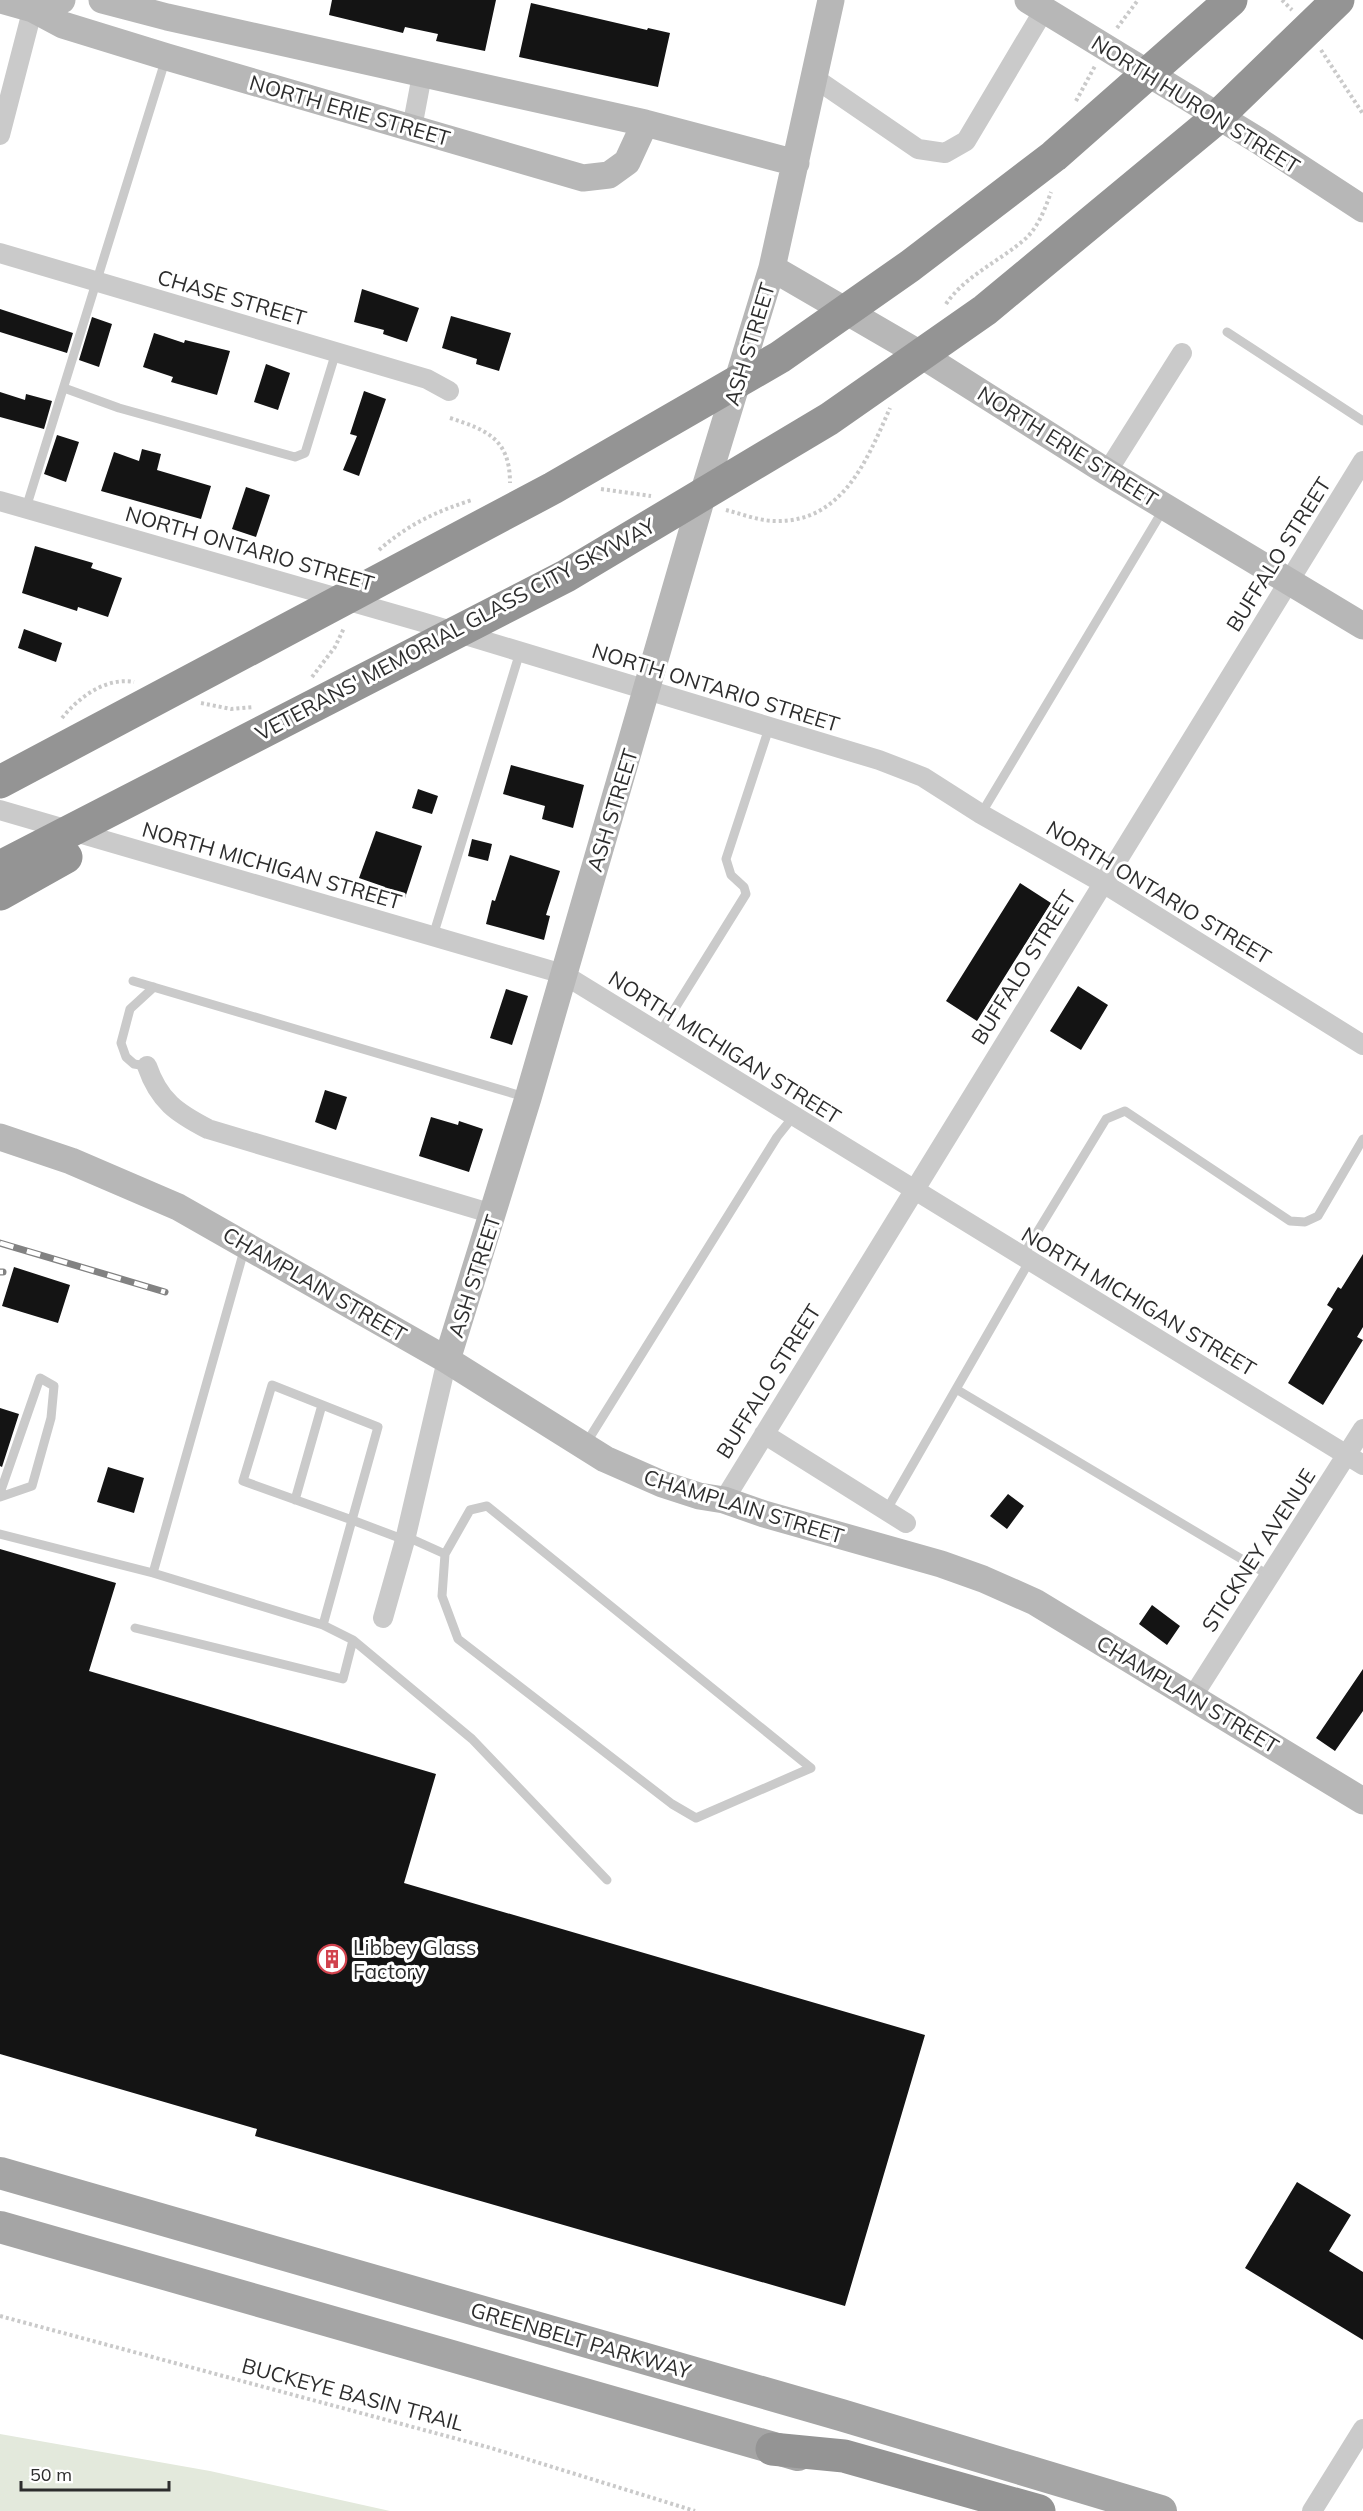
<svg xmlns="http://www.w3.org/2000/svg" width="1363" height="2511" viewBox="0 0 1363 2511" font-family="Mulish,sans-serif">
<rect width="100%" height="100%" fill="#fff"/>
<path fill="#e3e9dc" d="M0,2434L210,2471L390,2511H0Z"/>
<path fill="#141414" d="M332,0H496L485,51L436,41L438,34L405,27L403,33L329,15Z
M531,3L647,30L648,28L670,33L658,87L519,57Z
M362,289L419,308L407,342L383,334L384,330L354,322Z
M0,309L73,333L67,353L0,332Z
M451,316L511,333L499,371L476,364L477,359L442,348Z
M92,317L112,324L99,367L79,360Z
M154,333L184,343L185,340L230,351L217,395L171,382L173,377L143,367Z
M266,364L290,373L278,410L254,402Z
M364,391L386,399L359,476L343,470L357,436L350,434Z
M0,392L25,400L26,394L52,401L44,429L0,417Z
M57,435L79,442L66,482L44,474Z
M142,449L161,454L157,470L211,486L201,519L101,491L114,452L139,461Z
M246,487L270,495L256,537L232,529Z
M35,546L93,563L91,568L122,578L108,617L78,607L77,611L22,593Z
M24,629L62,643L56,662L18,648Z
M511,765L584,785L573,828L542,819L545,806L503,794Z
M418,789L438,796L432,814L412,808Z
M376,831L422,846L405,898L384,891L385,887L359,878Z
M472,839L492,844L488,861L468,856Z
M510,855L560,871L546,915L550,916L544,940L486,924L492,900L495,901Z
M1020,883L1051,903L977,1021L946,1001Z
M1078,986L1108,1005L1081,1050L1050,1031Z
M506,989L528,996L512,1045L490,1038Z
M325,1090L347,1097L336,1130L315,1122Z
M431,1117L458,1125L459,1121L483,1129L469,1172L419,1156Z
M1363,1254V1327L1357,1337L1363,1340L1323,1405L1288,1383L1333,1309L1327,1305L1338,1287L1341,1289Z
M14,1267L70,1285L58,1323L2,1306Z
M0,1408L19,1414L2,1467L0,1466Z
M108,1467L144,1478L134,1513L97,1502Z
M1008,1494L1024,1506L1007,1529L990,1516Z
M0,1549L116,1583L89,1671L436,1774L404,1883L925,2035L845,2306L255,2136L257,2129L0,2054Z
M1152,1605L1180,1626L1167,1645L1139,1624Z
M1363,1669V1711L1335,1751L1316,1738Z
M1297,2182L1351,2215L1329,2251L1363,2272V2340L1245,2268Z"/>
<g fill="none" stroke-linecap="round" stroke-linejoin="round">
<path stroke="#cacaca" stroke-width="4" stroke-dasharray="3 3" stroke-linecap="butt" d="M1282,0L1292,10
M1117,28L1138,0
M1321,50L1363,114
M1076,101L1095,66
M946,304C965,276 998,262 1024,240C1038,228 1045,209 1051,192
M450,418C487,430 510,439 510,483
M601,489L651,496
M726,510C742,514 759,521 776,521C843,522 867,460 890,408
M379,550C407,525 437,511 472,500
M312,677L335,647L344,628
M201,703L231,709L253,707
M62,718C79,697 106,677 134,682
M0,2316L491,2448L695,2511"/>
<path stroke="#cacaca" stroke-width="9" d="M1227,332L1363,421
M64,388L119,408L295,457L305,453L336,352
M26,508L166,58
M981,814L1163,510
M433,936L520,652
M133,981L525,1097
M659,1034L746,894L744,887L731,875L726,859L769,728
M147,1066L134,1064L126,1057L121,1043L130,1009L154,987
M245,1247L153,1573L323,1625L352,1520L405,1540
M1022,1257L1106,1119L1125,1111L1290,1221L1305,1222L1318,1216L1363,1139
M272,1385L378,1427L352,1520L243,1481Z
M956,1389L1270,1576
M585,1445L777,1137L793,1117
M0,1493L40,1378L54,1386L51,1418L32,1486L0,1497
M295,1500L322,1405
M886,1511L1029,1262
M0,1534L153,1573
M405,1536L445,1554L442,1596L458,1639L672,1804L696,1818L811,1768L487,1506L470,1510L445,1554
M323,1625L353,1640L472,1739L607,1880
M135,1628L343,1679L353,1640"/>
<path stroke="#cacaca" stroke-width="20" d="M813,77L918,149L945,153L966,141L1044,10
M412,128L422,75
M0,135L35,0
M0,253L427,379L449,391
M1107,472L1182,353
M0,501L422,622L879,760L923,777L981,814L1103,883L1363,1045
M0,810L563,974L1363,1465
M147,1066C159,1101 177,1113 208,1129L493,1214
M764,1434L906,1523
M724,1500L1363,461
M383,1618L405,1540L447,1360
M1193,1696L1363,1429
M1312,2511L1363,2429"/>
<path stroke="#b7b7b7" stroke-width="27" d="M1,0L33,9L63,25L167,57L583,178L609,175L627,162L645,123
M102,0L167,17L645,123L796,163
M1028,0L1259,141L1363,209
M33,9L62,0
M772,268L920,354L1107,472L1363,626
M0,1137L71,1161L178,1207L447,1360L605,1459L662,1484L699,1496L724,1500L764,1514L941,1564L983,1579L1035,1602L1363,1801
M447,1360L528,1098L700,504L772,268L831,0"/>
<path stroke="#a5a5a5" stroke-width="32" d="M0,2173L841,2415L1161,2511
M0,2227L798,2455"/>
<path stroke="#949494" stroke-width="33" d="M0,782L553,488L780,357L910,266L1054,156L1231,0
M0,867L566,576L829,419L985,310L1212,122L1338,0
M0,894L66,857
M772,2449L844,2456L1039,2511"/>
<g stroke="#828282" stroke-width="7">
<path id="rail" d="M0,1243L165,1292
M0,1272H3"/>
</g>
<use href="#rail" stroke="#fff" stroke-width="4.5" stroke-dasharray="14" stroke-linecap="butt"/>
</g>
<defs>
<g id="building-ring" transform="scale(1.5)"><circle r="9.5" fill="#fff" stroke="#d1424d" stroke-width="1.5"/><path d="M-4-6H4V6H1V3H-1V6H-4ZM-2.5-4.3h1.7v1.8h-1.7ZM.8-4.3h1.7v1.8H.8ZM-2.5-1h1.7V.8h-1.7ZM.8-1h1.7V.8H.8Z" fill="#d1424d"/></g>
</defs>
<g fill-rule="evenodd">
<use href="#building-ring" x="332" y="1959"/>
</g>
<g text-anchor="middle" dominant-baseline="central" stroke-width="6" stroke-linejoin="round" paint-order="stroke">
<g font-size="21" fill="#2d2d2d" stroke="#fff">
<text transform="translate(1196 104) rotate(32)">NORTH HURON STREET</text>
<text transform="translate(350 110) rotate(16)">NORTH ERIE STREET</text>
<text transform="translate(232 297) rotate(16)">CHASE STREET</text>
<text transform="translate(749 344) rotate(-73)">ASH STREET</text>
<text transform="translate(1068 446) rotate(32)">NORTH ERIE STREET</text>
<text transform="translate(250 548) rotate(16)">NORTH ONTARIO STREET</text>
<text transform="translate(1278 554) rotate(-58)">BUFFALO STREET</text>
<text transform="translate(455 629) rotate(-28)">VETERANS' MEMORIAL GLASS CITY SKYWAY</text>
<text transform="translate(716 687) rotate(17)">NORTH ONTARIO STREET</text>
<text transform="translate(612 810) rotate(-73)">ASH STREET</text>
<text transform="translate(272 865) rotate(16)">NORTH MICHIGAN STREET</text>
<text transform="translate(1159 892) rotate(31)">NORTH ONTARIO STREET</text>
<text transform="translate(1023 967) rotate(-58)">BUFFALO STREET</text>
<text transform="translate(725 1047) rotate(32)">NORTH MICHIGAN STREET</text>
<text transform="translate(474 1276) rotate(-72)">ASH STREET</text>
<text transform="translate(315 1284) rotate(30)">CHAMPLAIN STREET</text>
<text transform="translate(1139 1301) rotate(31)">NORTH MICHIGAN STREET</text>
<text transform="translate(768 1381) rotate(-58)">BUFFALO STREET</text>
<text transform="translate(744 1506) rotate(17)">CHAMPLAIN STREET</text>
<text transform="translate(1258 1550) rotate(-57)">STICKNEY AVENUE</text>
<text transform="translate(1188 1694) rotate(31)">CHAMPLAIN STREET</text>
<text transform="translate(581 2340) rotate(16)">GREENBELT PARKWAY</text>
<text transform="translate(353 2394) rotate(15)">BUCKEYE BASIN TRAIL</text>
</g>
<g font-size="21" fill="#2d2d2d" stroke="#fff" text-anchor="start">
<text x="353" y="1947">Libbey Glass<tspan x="353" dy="24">Factory</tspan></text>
</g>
</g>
<path d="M21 2481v9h148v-9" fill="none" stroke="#2d2d2d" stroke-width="3"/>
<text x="30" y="2481" font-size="18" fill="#2d2d2d" stroke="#ffffff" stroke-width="4.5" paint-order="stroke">50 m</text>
</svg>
